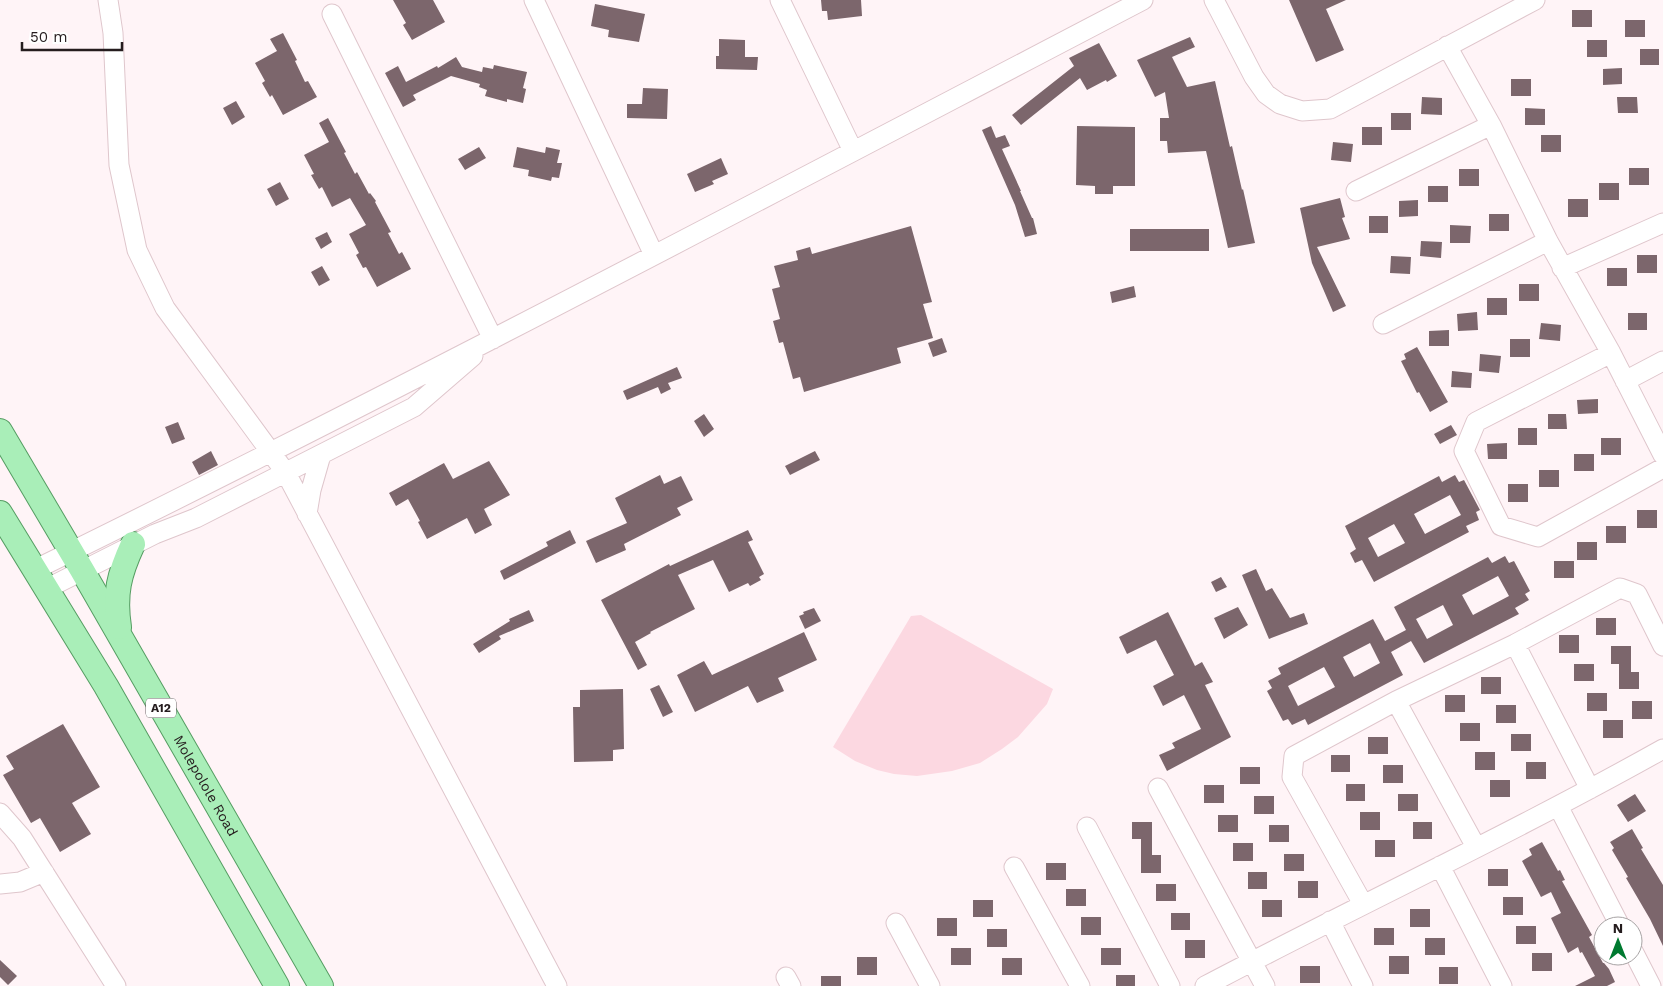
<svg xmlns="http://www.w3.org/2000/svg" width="1663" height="986" viewBox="0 0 1663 986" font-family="'Work Sans',sans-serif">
<rect width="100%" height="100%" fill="#fff4f7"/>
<path fill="#fcd8e1" d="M921,615L1053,689L1047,704L1018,737L1002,749L980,763L952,771L917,776L894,774L877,770L855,761L833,747L911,616Z"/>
<path fill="#7c666c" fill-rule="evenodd" d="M393,0H433L445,22L412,40L403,25L406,23Z
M821,0H861L862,16L828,20L827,11H822Z
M1289,0H1346L1326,9L1344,50L1316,62Z
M595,4L645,14L639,42L608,37L609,30L591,26Z
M1572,10H1592V27H1572Z
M1625,20H1645V37H1625Z
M283,33L297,60L295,61L305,82L308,81L317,97L283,115L272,95L270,97L262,83L265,81L255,63L277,51L270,39Z
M1190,37L1195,47L1172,57L1187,87L1215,81L1230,147L1232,146L1242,190L1243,189L1255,243L1228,248L1206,151L1168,153L1167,141H1160V118H1169L1165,92L1155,97L1137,60Z
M719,39L745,40V57H758L757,70L716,69V56H719Z
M1587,40H1607V57H1587Z
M1099,43L1117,76L1107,82L1106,80L1087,90L1080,78L1021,125L1012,115L1074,66L1069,58Z
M1640,49H1659V65H1640Z
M456,57L462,67L482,72L483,67L493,69L494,65L527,72L523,88L526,89L523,103L507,99V102L485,96L487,90L479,87L480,84L451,76L413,95L416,100L403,107L385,73L398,66L406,82L437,66L438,68Z
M1622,68V84L1603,85V69Z
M1511,79H1531V96H1511Z
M643,88L668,89L667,119L627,118V104H642Z
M1422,97L1442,98V115L1421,114Z
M1617,97H1637L1638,113H1618Z
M236,101L245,117L232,125L223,108Z
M1525,108L1545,109V125H1525Z
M1391,113H1411V130H1391Z
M328,118L346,152L344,153L355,174L357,172L369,194L370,193L376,201L375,202L391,232L388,233L399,254L402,252L411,269L377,287L366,267L363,268L356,255L359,253L349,234L366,225L350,198L332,207L322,187L319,189L311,175L314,174L304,155L329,142L319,123Z
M991,126L996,138L1005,135L1010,146L1002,149L1021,191H1020L1032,218H1033L1037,234L1025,237L1015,205L982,130Z
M1077,126L1135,127V186H1113V194H1095V186L1076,185Z
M1362,127H1382V145H1362Z
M1541,135H1561V152H1541Z
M1333,142L1353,144L1351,162L1331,160Z
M479,147L486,158L465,170L458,159Z
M517,147L545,153L546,147L560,150L557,163H562L559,178L552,177L551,181L528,176L529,170L513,167Z
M721,158L728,174L712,181L714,184L695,192L687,174Z
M1629,168H1649V185H1629Z
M1459,169H1479V186H1459Z
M280,182L289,199L276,206L267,189Z
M1599,183H1619V200H1599Z
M1428,186H1448V202H1428Z
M1340,198L1345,217L1342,218L1350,239L1317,247L1346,306L1333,312L1312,263L1300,208Z
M1568,199H1588V217H1568Z
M1418,200V216L1399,217V201Z
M1489,214H1509V231H1489Z
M1369,216H1388V233H1369Z
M1450,225L1471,226L1470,243H1450Z
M911,226L932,302L923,304L933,338L897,348L901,363L804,392L800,377L793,379L783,342L779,343L773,321L780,319L772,289L780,287L774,266L798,260L796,251L810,247L812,254Z
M1130,229H1209V251H1130Z
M327,232L332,242L321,249L315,238Z
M1421,241L1442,242L1441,258L1420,256Z
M1637,255H1657V273H1637Z
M1391,256L1411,257L1410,274L1390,273Z
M322,266L330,280L319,286L311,272Z
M1607,268H1627V286H1607Z
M1519,284H1539V301H1519Z
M1134,286L1136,297L1112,303L1110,292Z
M1487,298H1507V315H1487Z
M1477,312L1478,330L1458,331L1457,314Z
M1628,313H1647V330H1628Z
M1541,323L1561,325L1560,341L1539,339Z
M1449,330V346H1429V331Z
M942,338L947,352L933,357L928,343Z
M1510,339H1530V357H1510Z
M1417,347L1448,402L1430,412L1419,392L1417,393L1401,361L1406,359L1404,354Z
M1480,354L1501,356L1499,373L1479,371Z
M677,367L682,378L668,383L671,389L661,394L658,387L627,400L623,391Z
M1452,371L1472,373L1471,388L1451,387Z
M1598,399V413L1578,414L1577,400Z
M704,414L714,429L704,437L694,421Z
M1548,414H1566L1567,429H1548Z
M178,422L185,439L172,444L165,427Z
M1451,425L1457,435L1440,444L1434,434Z
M1518,428H1537V445H1518Z
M1601,438H1621V455H1601Z
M1507,443V459H1488L1487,444Z
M211,451L218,465L199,475L192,462Z
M815,451L820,460L790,475L785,466Z
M1574,454H1594V471H1574Z
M489,461L510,495L484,509L492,525L475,534L467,518L427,539L418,522L420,521L408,499L396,506L389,493L444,463L453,479Z
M1539,470H1559V487H1539Z
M660,475L664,484L681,476L693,500L677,508L681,515L624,544L626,550L596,563L586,541L627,523L615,498Z
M1455,475L1459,482L1464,480L1480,510L1476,512L1479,520L1466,526L1469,532L1374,582L1362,560L1355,563L1350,553L1356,549L1345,526L1439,476L1442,482ZM1450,495L1461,515L1425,534L1414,514ZM1394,524L1405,543L1378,557L1368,538Z
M1508,484H1528V502H1508Z
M1637,510H1657V528H1637Z
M1606,526H1626V543H1606Z
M570,530L576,543L504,580L500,571L548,546L546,542Z
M748,530L753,540L748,542L764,574L759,577L761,580L750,586L748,583L729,592L713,560L678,575L695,609L650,632L651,633L635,642L647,665L638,670L601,600L669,564L670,566Z
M1577,542H1597V560H1577Z
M1505,556L1509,563L1514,561L1530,591L1525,594L1529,600L1515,608L1519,614L1424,663L1411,641L1391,652L1403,675L1308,725L1305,719L1292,725L1288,719L1283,721L1267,691L1272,688L1268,681L1281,674L1278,668L1373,619L1385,641L1406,630L1394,607L1488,557L1492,563ZM1498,576L1509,596L1473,615L1462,595ZM1443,605L1453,625L1427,639L1416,619ZM1370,643L1380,663L1354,677L1343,657ZM1324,667L1335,687L1298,706L1288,686Z
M1554,561H1574V578H1554Z
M1256,569L1266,591L1272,588L1290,618L1304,613L1308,624L1269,639L1242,575Z
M1221,577L1227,587L1216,592L1211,582Z
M1238,607L1248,625L1224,639L1214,618Z
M814,608L821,621L805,629L799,616L804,614L803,612Z
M529,610L534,621L499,636L501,639L479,653L473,644L510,621L509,619Z
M1168,612L1195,666L1202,662L1213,682L1205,685L1231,737L1167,771L1159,755L1175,748L1172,743L1201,729L1184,695L1163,706L1153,686L1174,675L1156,640L1127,654L1119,637Z
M1596,618H1616V635H1596Z
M804,632L817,660L778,678L784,691L757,703L748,686L695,712L677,675L704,661L712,675Z
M1559,635H1579V653H1559Z
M1611,646H1631V672H1639V689H1619V664H1611Z
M1574,664H1594V681H1574Z
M1481,677H1501V694H1481Z
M659,685L673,712L663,717L650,689Z
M623,689L624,749L613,750V761L574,762L573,707H580V690Z
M1587,693H1607V711H1587Z
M1445,695H1465V712H1445Z
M1632,701H1652V719H1632Z
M1496,705H1516V723H1496Z
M1603,720H1623V738H1603Z
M1460,723H1480V741H1460Z
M63,724L100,787L72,803L91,834L60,852L40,818L31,823L3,775L14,769L6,756Z
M1511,734H1531V751H1511Z
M1368,737H1388V754H1368Z
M1475,752H1495V770H1475Z
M1331,755H1350V772H1331Z
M1526,762H1546V779H1526Z
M1383,765H1403V783H1383Z
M1240,767H1260V784H1240Z
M1490,780H1510V797H1490Z
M1346,784H1365V801H1346Z
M1204,785H1224V803H1204Z
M1398,794H1418V811H1398Z
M1635,794L1646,811L1628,822L1617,805Z
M1254,796H1274V814H1254Z
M1360,812H1380V830H1360Z
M1218,815H1238V832H1218Z
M1132,822H1152V855H1161V873H1141V839H1132Z
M1413,822H1432V839H1413Z
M1269,825H1289V842H1269Z
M1632,829L1643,848L1641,849L1663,885V946L1650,919L1626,878L1628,877L1612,850L1614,848L1610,842Z
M1375,840H1395V857H1375Z
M1542,842L1558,871L1560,870L1565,880L1562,881L1592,935L1589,937L1603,963H1604L1609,969L1615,982L1607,986H1575L1595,976L1582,952L1580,953L1578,947L1568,953L1551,918L1561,913L1551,892L1541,897L1522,861L1532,855L1529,849Z
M1233,843H1253V861H1233Z
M1284,854H1304V871H1284Z
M1046,863H1066V880H1046Z
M1488,869H1508V886H1488Z
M1248,872H1267V889H1248Z
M1298,881H1318V898H1298Z
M1156,884H1176V901H1156Z
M1066,889H1086V906H1066Z
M1503,897H1523V915H1503Z
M973,900H993V917H973Z
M1262,900H1282V917H1262Z
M1410,909H1430V927H1410Z
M1171,913H1190V930H1171Z
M1081,917H1101V935H1081Z
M937,918H957V936H937Z
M1516,926H1536V944H1516Z
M1374,928H1394V945H1374Z
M987,929H1007V947H987Z
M1425,938H1445V955H1425Z
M1185,940H1205V958H1185Z
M951,948H971V965H951Z
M1101,948H1121V965H1101Z
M1532,953H1552V971H1532Z
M1389,956H1409V974H1389Z
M857,957H877V975H857Z
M1002,958H1022V975H1002Z
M0,960L17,976L8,985L0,977Z
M1300,966H1320V983H1300Z
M1439,967H1458V984H1439Z
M1116,975H1135V986H1116Z
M821,976H841V986H821Z"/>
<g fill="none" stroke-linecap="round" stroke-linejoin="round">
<g stroke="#dfc6cc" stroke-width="21">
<path id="minor" d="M108,0L113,33L119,165L137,250L165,308L286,473L557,986
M534,0L654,255
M780,0L853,151
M1214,0L1254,77L1266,94L1280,104L1302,111L1330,109L1535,0
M332,14L493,339
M1447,46L1491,125L1548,241L1611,353L1663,455
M1356,191L1491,125
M1562,268L1663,223
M1383,324L1548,241
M1611,353L1476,422L1464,451L1501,526L1538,537L1663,468
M1625,381L1663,361
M307,514L311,490L321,455
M34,570C407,387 775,192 1143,0
M46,589L155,534L196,518L414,407L473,356
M1515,644L1590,789
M1396,701L1476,847
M1158,788L1265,986
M1558,806L1620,926
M0,813L22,838L116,986
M1087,827L1170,986
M1440,866L1502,986
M1014,867L1080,986
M0,884L20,882L44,872
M1363,904L1292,777L1294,756L1396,701L1515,644L1620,588L1637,594L1663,646
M1330,921L1363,986
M896,923L930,986
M1633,951L1651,986
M786,977L791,986
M1205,986C1357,906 1513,833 1663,749"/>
</g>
<g stroke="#569d63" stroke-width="26">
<g id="major">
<path id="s1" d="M0,431L82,570L321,986"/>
<path d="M0,513L106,686L277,986"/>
<path d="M119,627C114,594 119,574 133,544"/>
</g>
</g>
<use href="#minor" stroke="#fff" stroke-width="19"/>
<use href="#major" stroke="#a9eeb8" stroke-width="24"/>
</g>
<g text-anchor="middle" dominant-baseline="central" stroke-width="4.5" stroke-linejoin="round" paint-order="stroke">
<rect fill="#fff" stroke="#666062" stroke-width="1" x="146" y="698.5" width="30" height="19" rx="4"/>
<g font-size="12" font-weight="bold" fill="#251c1e">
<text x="161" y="708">A12</text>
</g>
<g font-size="14" fill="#251c1e" stroke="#fff">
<text stroke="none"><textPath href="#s1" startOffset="410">Molepolole Road</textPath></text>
</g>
</g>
<g transform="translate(1618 941)"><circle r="24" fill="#ffffff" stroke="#a8a4a5"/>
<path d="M0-4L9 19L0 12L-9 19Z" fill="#007a30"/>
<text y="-8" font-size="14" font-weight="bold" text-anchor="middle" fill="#251c1e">N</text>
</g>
<path d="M22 42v8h100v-8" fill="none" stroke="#251c1e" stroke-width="2.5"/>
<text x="30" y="42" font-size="15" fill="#251c1e" stroke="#ffffff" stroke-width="4" paint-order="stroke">50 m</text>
</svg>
